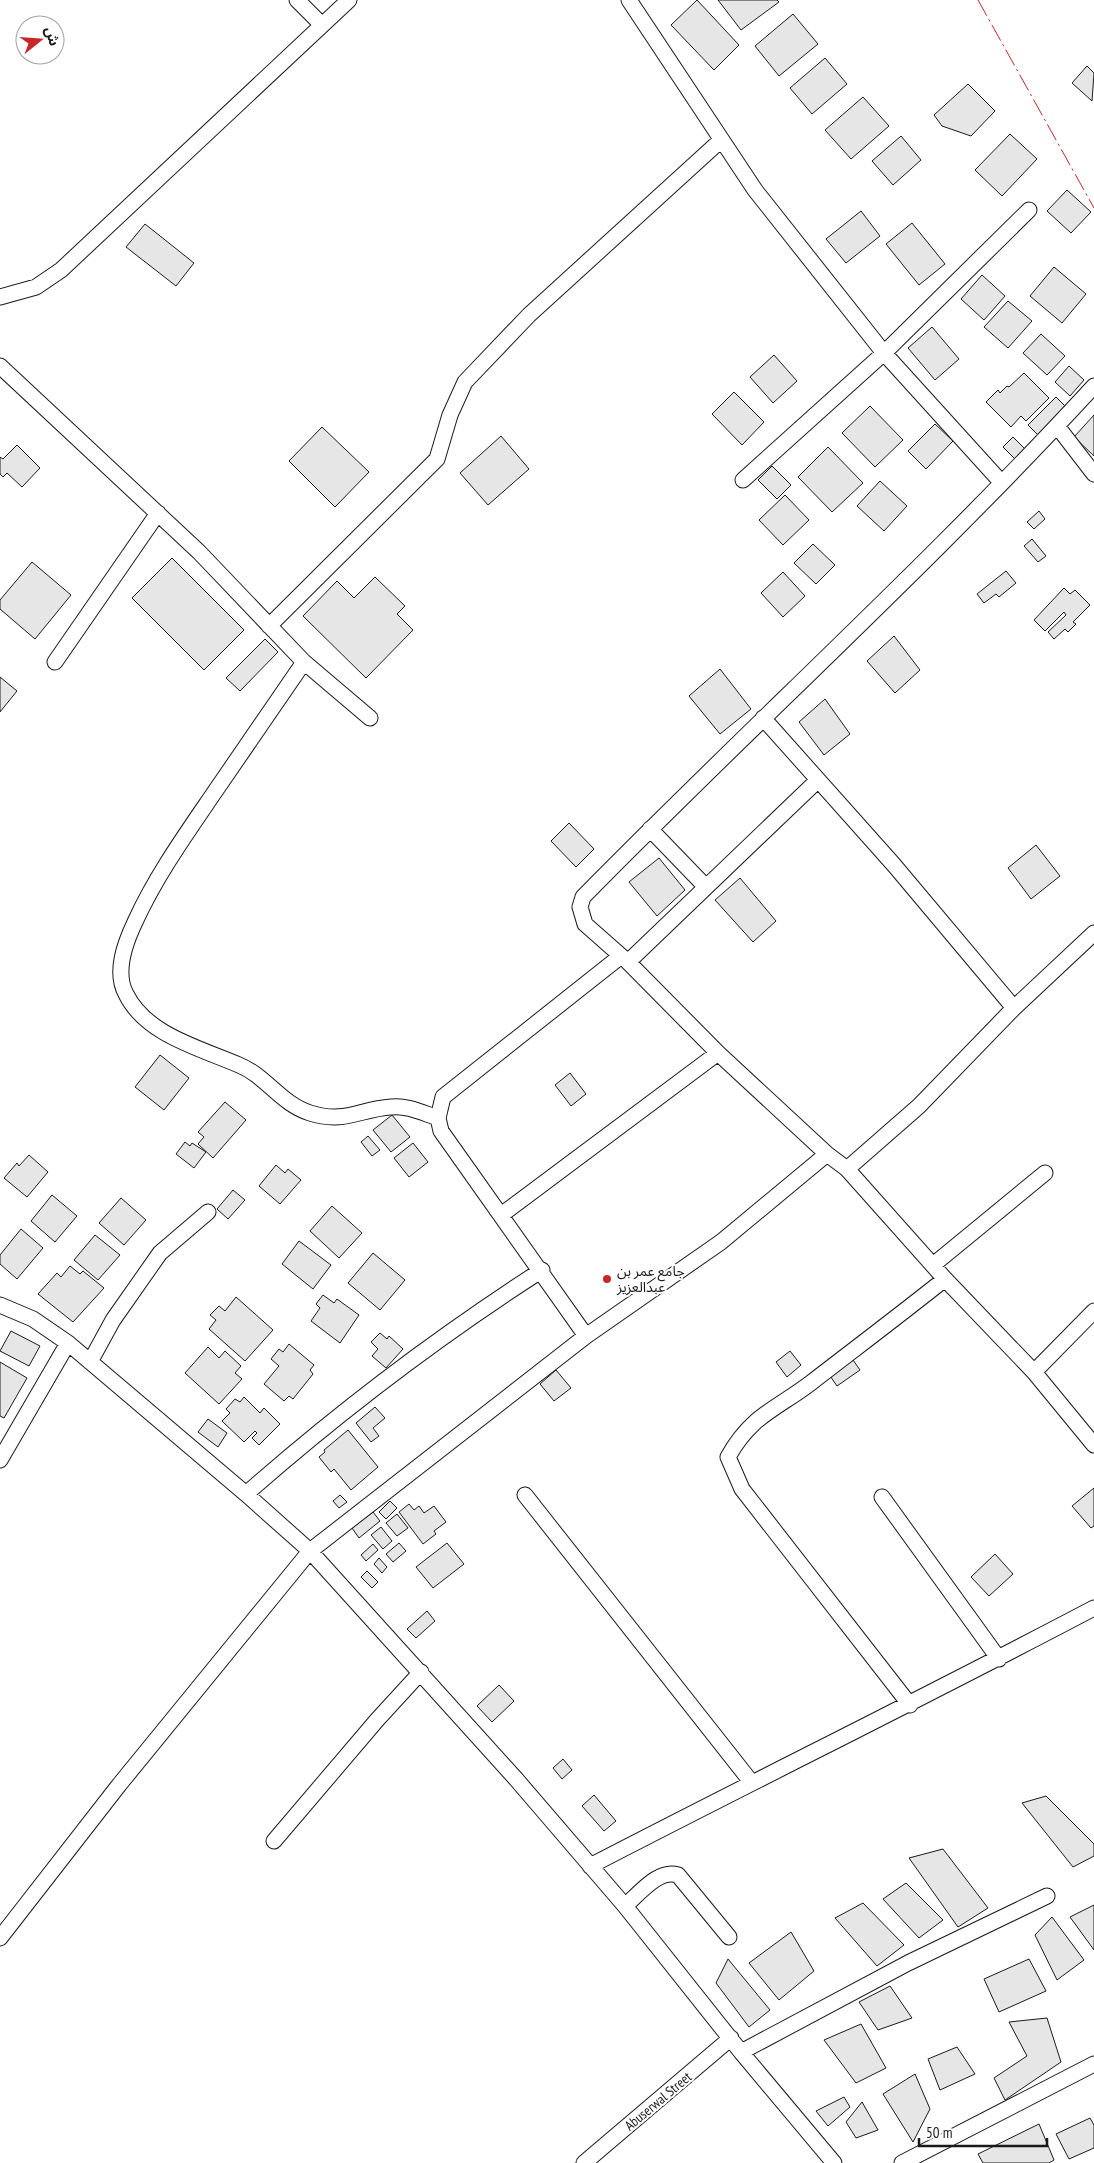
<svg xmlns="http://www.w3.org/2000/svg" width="1094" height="2163" viewBox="0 0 1094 2163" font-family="'PT Sans Narrow','Noto Sans Arabic',sans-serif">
<rect width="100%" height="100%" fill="#fff"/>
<path fill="#e6e6e6" stroke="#1a1a1a" d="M697,0L739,45L714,70L671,25Z
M718,0H777L779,2L741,30Z
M793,14L818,44L779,76L755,46Z
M825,58L847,84L812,114L790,88Z
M1087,66L1094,73L1092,101L1072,83Z
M968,84L995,111L971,136L942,126L934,115Z
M863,97L889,126L851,159L825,130Z
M1010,134L1037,159L1002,196L975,170Z
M901,136L921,160L893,185L872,161Z
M1067,190L1091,212L1071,233L1047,211Z
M861,211L880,236L846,263L826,239Z
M912,223L945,264L919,285L886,244Z
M145,224L194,263L176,286L126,247Z
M1054,267L1086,294L1062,323L1030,296Z
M982,275L1005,296L984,320L961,299Z
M1008,301L1032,321L1008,348L984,327Z
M932,327L959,359L935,380L908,348Z
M1041,334L1065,356L1047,375L1023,353Z
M774,355L797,381L773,403L750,377Z
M1069,366L1084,380L1070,396L1055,382Z
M1024,373L1049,398L1026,421L1021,416L1011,427L986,402L998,390L1000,393L1007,386L1009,387Z
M734,392L764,422L742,445L712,414Z
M1056,397L1065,406L1038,435L1028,425Z
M870,406L903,440L875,467L842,433Z
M1094,415V456L1074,437Z
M935,424L953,441L926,469L908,451Z
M322,427L369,472L335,507L289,461Z
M501,436L529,469L488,505L460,473Z
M1013,437L1025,449L1015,459L1003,447Z
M17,445L40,468L22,487L7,473L3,477L0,474V457L3,459Z
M828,447L863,483L832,512L798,477Z
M772,466L791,485L777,499L758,480Z
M880,481L907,506L884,531L857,506Z
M785,495L809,520L783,545L759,520Z
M1039,511L1045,519L1034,529L1027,522Z
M1032,539L1046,556L1038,562L1024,546Z
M813,544L835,565L816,584L794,563Z
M172,558L244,630L204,670L132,598Z
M32,562L71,595L35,639L0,609V600Z
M1006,571L1016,583L999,597L996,594L984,603L977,594Z
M783,572L805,596L783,617L761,593Z
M375,577L405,606L397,614L413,630L366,678L303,616L337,581L354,598Z
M1064,588L1070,594L1075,590L1090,605L1073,622L1076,624L1068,632L1065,629L1054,639L1048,632L1066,615L1064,612L1045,631L1034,620Z
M894,636L920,670L895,693L867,661Z
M265,639L278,652L240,691L226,678Z
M720,669L751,709L720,734L689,696Z
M0,677L17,691L0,712Z
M825,699L850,734L824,755L799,722Z
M569,823L594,849L576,867L551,841Z
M1036,845L1060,876L1031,899L1008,868Z
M659,858L685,890L657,916L629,882Z
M740,878L776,921L753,942L715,900Z
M160,1055L189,1078L164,1110L135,1087Z
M570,1073L586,1094L571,1106L555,1085Z
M225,1102L246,1120L213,1158L198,1144L204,1137L198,1132Z
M392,1115L410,1137L391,1152L373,1130Z
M368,1136L380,1150L372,1156L361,1142Z
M185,1142L190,1146L192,1143L206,1152L194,1168L176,1154Z
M413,1143L428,1162L409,1177L394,1158Z
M29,1155L48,1172L27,1197L4,1178L17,1163L19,1166Z
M276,1165L285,1173L288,1169L301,1180L280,1204L259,1186Z
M233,1190L245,1200L228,1219L217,1209Z
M52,1195L77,1216L55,1242L31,1221Z
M121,1198L146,1220L124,1245L99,1223Z
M332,1206L362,1233L339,1258L310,1231Z
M21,1229L43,1248L17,1279L0,1264V1255Z
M95,1235L120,1255L98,1280L74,1260Z
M299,1241L331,1265L313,1289L282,1264Z
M373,1253L405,1280L380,1310L348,1283Z
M70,1266L80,1274L83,1271L104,1288L73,1322L38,1294L57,1273L61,1277Z
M323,1295L334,1303L337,1299L359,1315L340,1343L311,1321L320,1308L316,1304Z
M236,1297L273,1330L245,1361L209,1329L216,1320L210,1315L219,1306L225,1311Z
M11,1331L40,1346L29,1366L0,1351Z
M380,1333L387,1339L389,1336L403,1349L386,1368L372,1356L378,1349L371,1342Z
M289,1344L314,1365L310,1370L313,1374L293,1399L289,1396L284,1401L264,1384L279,1366L271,1359L279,1349L283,1352Z
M208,1347L219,1358L225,1351L241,1366L235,1373L242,1379L219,1404L185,1373Z
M790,1351L801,1365L787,1377L776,1362Z
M851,1357L860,1370L837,1386L828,1373Z
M0,1362L27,1378L4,1418L0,1416Z
M556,1370L571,1388L554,1401L540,1384Z
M244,1397L260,1413L264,1408L280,1424L259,1445L252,1438L257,1433L255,1431L244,1442L222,1421L230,1413L226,1409L235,1399L240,1402Z
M375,1407L385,1418L373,1428L379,1436L371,1442L356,1423Z
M208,1419L227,1433L218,1447L198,1432Z
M348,1430L378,1467L351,1490L334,1469L331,1472L319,1457L325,1452L324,1450Z
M1094,1488V1526L1091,1528L1072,1506Z
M340,1495L347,1502L339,1508L333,1501Z
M390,1501L397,1508L386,1519L379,1512Z
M409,1504L414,1510L419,1506L424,1513L434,1506L446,1522L434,1531L436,1534L423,1544L399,1512Z
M373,1512L380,1521L359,1538L352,1528Z
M397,1514L408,1528L397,1536L386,1523Z
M381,1527L392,1541L383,1549L371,1535Z
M399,1543L406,1551L393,1562L386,1554Z
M447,1543L464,1564L433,1588L416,1567Z
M373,1544L378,1550L366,1561L361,1555Z
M995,1554L1013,1574L989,1596L971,1577Z
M379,1558L387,1567L382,1573L374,1564Z
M367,1571L378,1582L372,1588L361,1577Z
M427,1611L435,1621L416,1638L407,1629Z
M499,1685L514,1701L492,1722L477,1706Z
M563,1759L572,1770L562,1779L553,1768Z
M594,1795L616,1821L604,1831L582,1806Z
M1046,1796L1094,1844V1856L1073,1867L1022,1803Z
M943,1849L988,1908L958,1927L909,1858Z
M906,1883L943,1920L919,1938L883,1899Z
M863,1903L904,1945L877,1966L835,1918Z
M1094,1905V1950L1070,1917Z
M1052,1917L1084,1960L1057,1980L1035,1935Z
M791,1932L814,1971L779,2000L749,1963Z
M728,1959L770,2010L749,2027L716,1983Z
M1029,1959L1046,1991L999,2012L984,1979Z
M890,1986L912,2018L878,2030L859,2002Z
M1047,2018L1061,2062L1005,2100L994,2078L1027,2056L1009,2022Z
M861,2024L886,2068L856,2083L824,2040Z
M957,2047L975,2074L940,2090L928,2059Z
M915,2074L930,2109L913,2142L883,2094Z
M844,2097L850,2107L828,2126L816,2111Z
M862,2102L878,2130L856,2138L846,2122Z
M1090,2118L1094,2125V2148L1069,2159L1056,2134Z
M1039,2124L1054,2160L1049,2163H983L978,2154Z"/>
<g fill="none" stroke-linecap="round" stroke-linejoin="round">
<g stroke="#1a1a1a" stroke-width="17">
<path id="minor" d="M297,0L322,25
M629,0L755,190L884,353L1001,482
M0,297L36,287L61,270L349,0
M0,366L199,552L304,662L370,718
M1094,386C931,563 752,725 583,897L580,907L585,924L628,962L718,1053L827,1154L847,1169L945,1279L1034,1372L1094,1445
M1057,426L1094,474
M743,480L884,353L1029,210
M269,626L437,459L450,415L465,382L529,315L720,141
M55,662L158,513
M304,662C274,706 244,750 214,793C186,834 156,876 135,922C125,943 114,972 126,994C146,1035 200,1048 239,1065C266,1076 281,1104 310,1113C345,1124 359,1109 391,1107C407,1105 423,1113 438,1118
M763,718L894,865L1014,1008
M650,829L706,887
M628,962L818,780
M847,1169L919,1106L1014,1008L1094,933
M501,1215L718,1053
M933,1265L1045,1173
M0,1305L33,1319L68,1343L246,1494L310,1551L516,1779L625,1906L741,2052L834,2163
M586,1336L441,1131L438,1118L443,1097L621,956
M90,1362L113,1320L160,1253L208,1212
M1034,1372L1094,1311
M0,1460L68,1343
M246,1494C339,1412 438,1337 542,1270
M525,1495L752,1783
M882,1497L999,1659
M910,1705L742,1489L728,1457C751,1415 777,1409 812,1382C856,1348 901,1314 945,1279
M274,1841L377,1720L421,1672
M590,1866C758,1779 927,1696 1094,1608
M625,1906C640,1893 658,1869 678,1875L729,1937
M0,1938L119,1785L310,1551L586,1336L721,1242L827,1154
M741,2052L908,1963L1047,1896
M584,2163L731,2038
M902,2163L1094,2064"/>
</g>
<use href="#minor" stroke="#fff" stroke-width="15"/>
<path stroke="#c62828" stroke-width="1" stroke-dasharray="18 4 2.5 4" stroke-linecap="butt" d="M978,0L1094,208"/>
</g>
<circle fill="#c62828" stroke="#fff" stroke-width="2" cx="607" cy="1279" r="5"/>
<g text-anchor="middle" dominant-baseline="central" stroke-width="4" stroke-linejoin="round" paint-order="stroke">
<g font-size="14" fill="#1a1a1a" stroke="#fff" text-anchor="start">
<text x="617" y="1271">جامع عمر بن<tspan x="617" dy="16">عبدالعزيز</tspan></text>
</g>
<g font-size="14" fill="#1a1a1a" stroke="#fff">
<text transform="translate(658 2101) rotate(-40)">Abuserwal Street</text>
</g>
</g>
<g transform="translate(40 40) rotate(73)"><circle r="24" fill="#ffffff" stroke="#a3a3a3"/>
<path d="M0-4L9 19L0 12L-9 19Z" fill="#c62828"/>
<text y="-8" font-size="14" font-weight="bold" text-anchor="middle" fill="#1a1a1a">ش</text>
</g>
<path d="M919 2138v8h128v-8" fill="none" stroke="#1a1a1a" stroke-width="2.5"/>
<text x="926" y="2138" font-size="15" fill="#1a1a1a" stroke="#ffffff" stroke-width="4" paint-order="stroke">50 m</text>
</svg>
